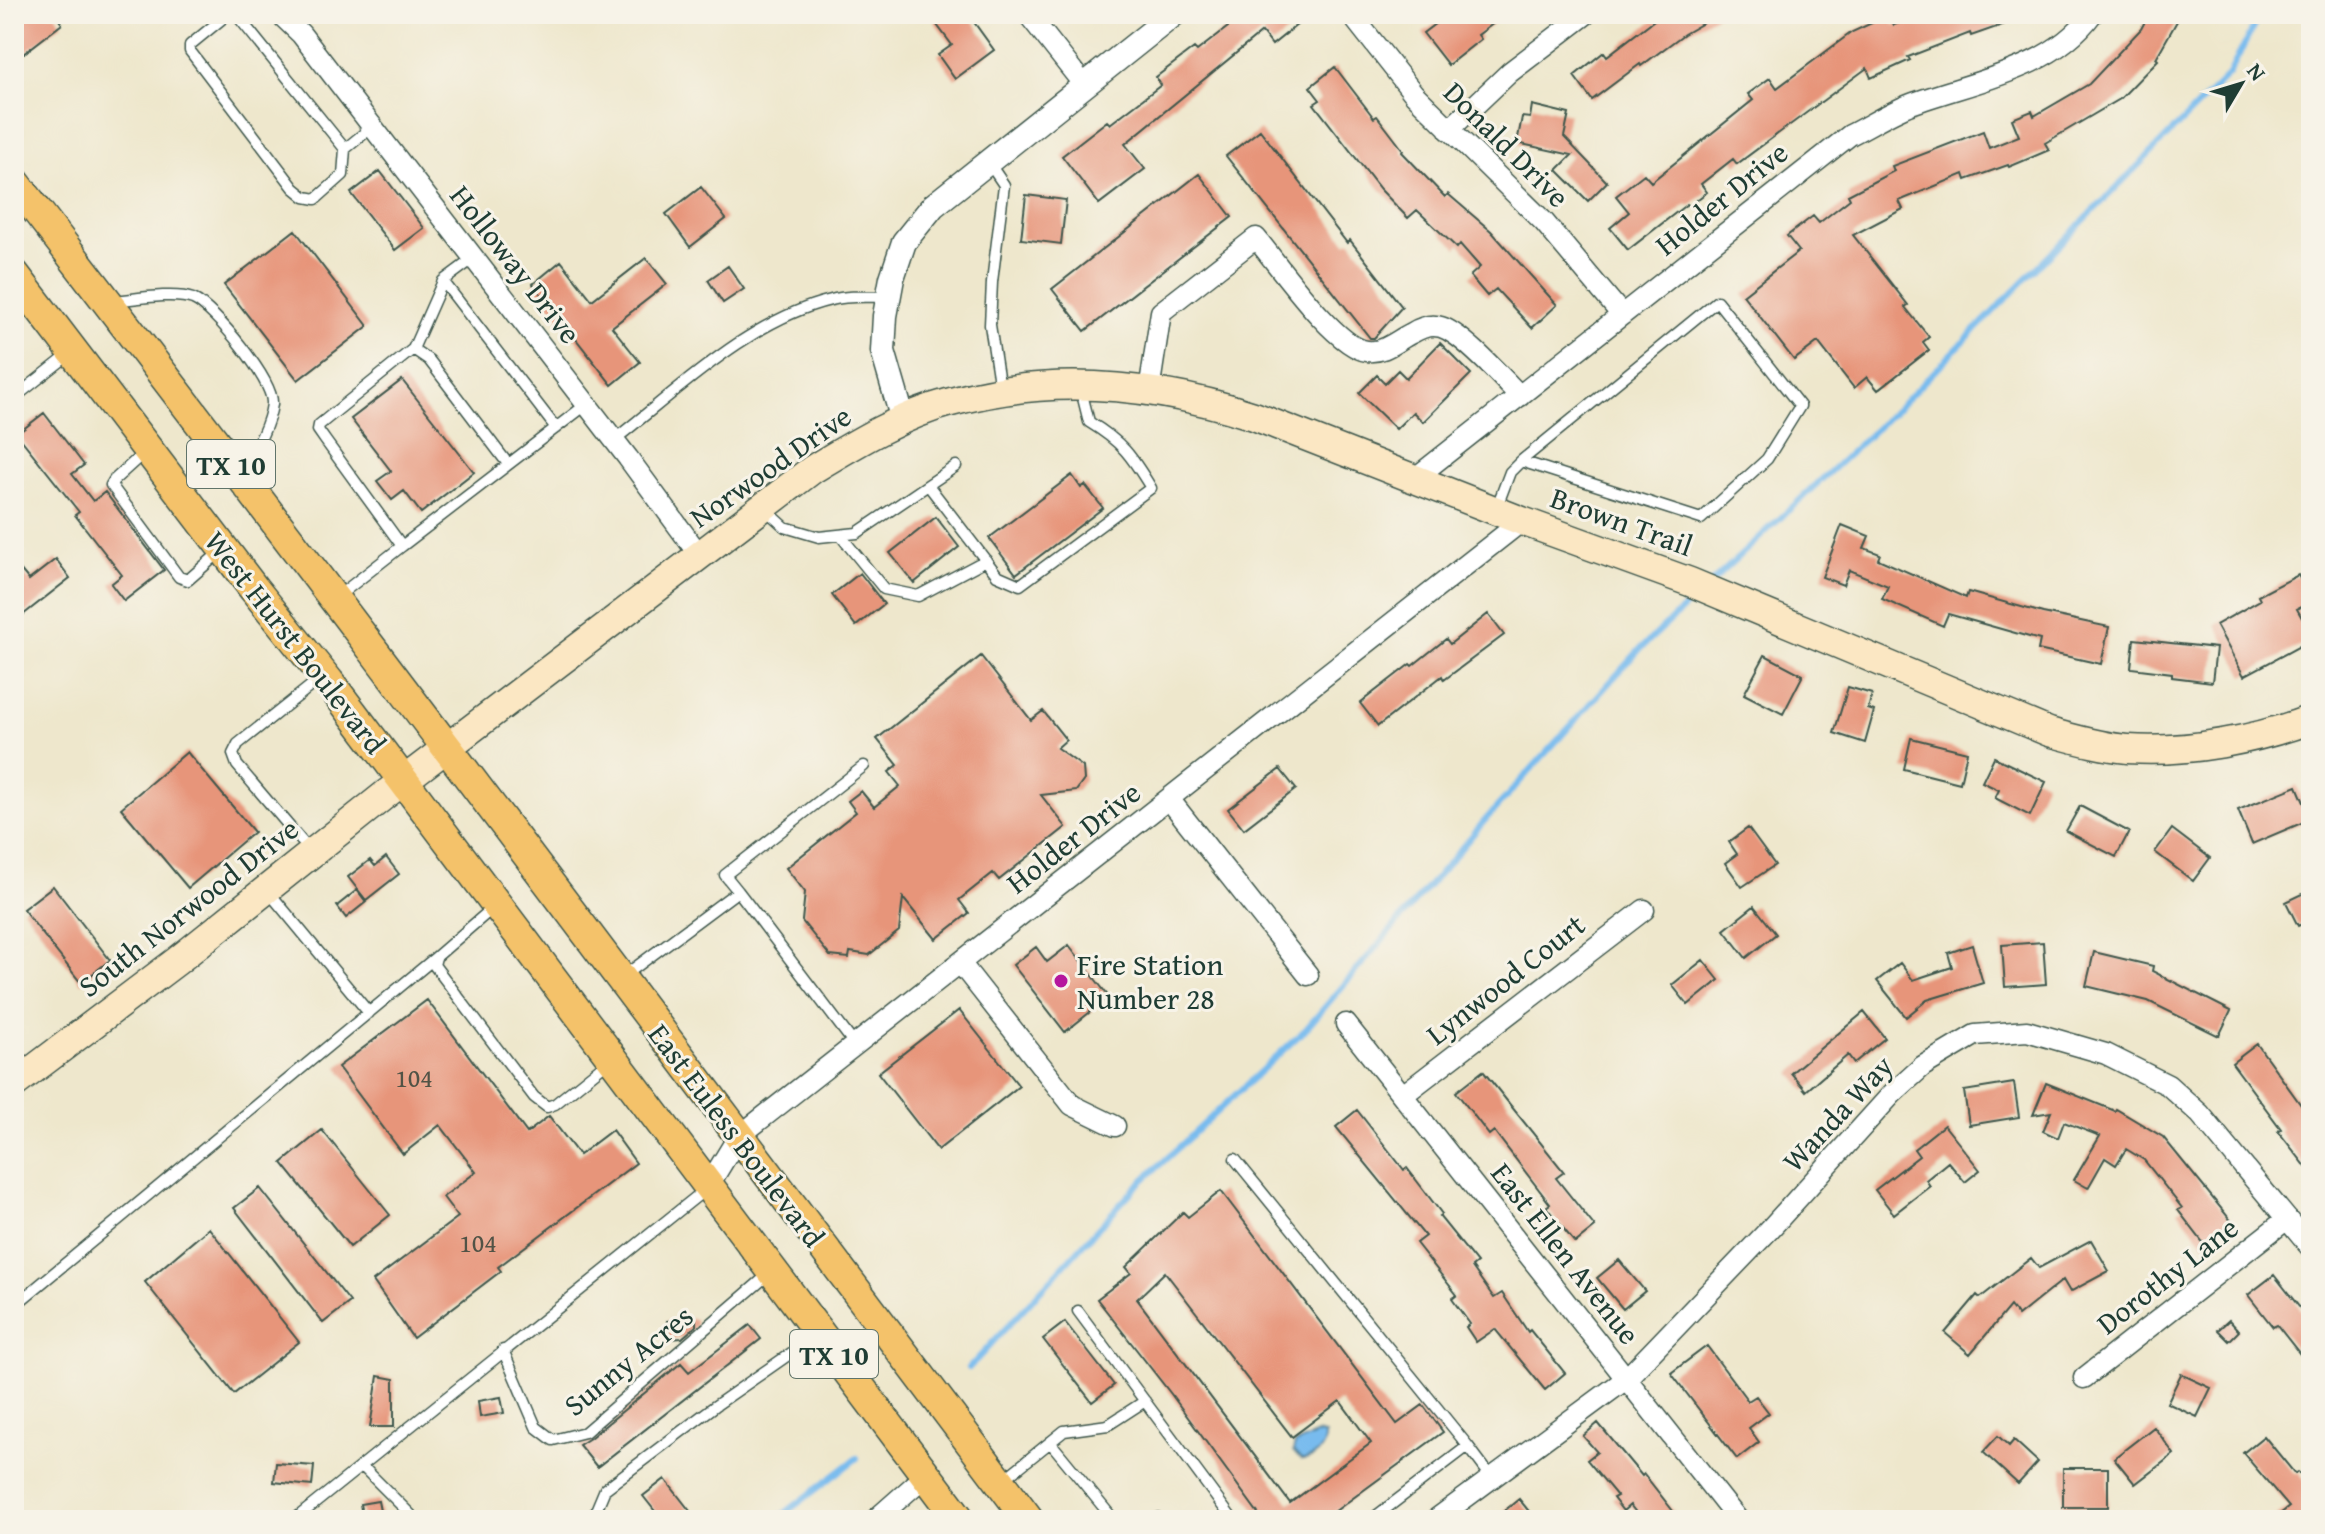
<svg xmlns="http://www.w3.org/2000/svg" width="2325" height="1534" viewBox="0 0 2325 1534" font-family="'Gentium Book Plus',serif">
<rect width="100%" height="100%" fill="#f7f3e8"/>
<filter id="ink" filterUnits="userSpaceOnUse"><feTurbulence type="fractalNoise" baseFrequency=".0125" numOctaves="2"/><feDisplacementMap in="SourceGraphic" scale="16" xChannelSelector="R" yChannelSelector="G"/><feConvolveMatrix kernelMatrix="1 2 1 2 8 2 1 2 1" color-interpolation-filters="sRGB"/></filter>
<filter id="wash" filterUnits="userSpaceOnUse"><feTurbulence type="fractalNoise" baseFrequency=".006" numOctaves="4" result="noise"/><feDisplacementMap in="SourceGraphic" scale="32" xChannelSelector="R" yChannelSelector="G"/><feGaussianBlur stdDeviation="1.8" result="paint"/><feColorMatrix in="noise" values="0 0 0 0 0 0 0 0 0 0 0 0 0 0 0 0 0 1.4 0 .05"/><feComposite in="paint" operator="in"/></filter>
<g filter="url(#wash)">
<rect width="100%" height="100%" fill="#eee7cc"/>
<path fill="#78bbee" stroke="#4c7c91" stroke-width="2" d="M1320,1433L1325,1435C1326,1448 1317,1456 1305,1460H1301L1293,1451L1295,1444Z"/>
<g fill="none" stroke-linecap="round" stroke-linejoin="round">
<path stroke="#78bbee" stroke-width="6" d="M1712,582L1899,407L2229,74L2260,14
M969,1368L1136,1187L1306,1029L1487,818L1641,648L1698,595
M776,1520L857,1458"/>
</g>
<g id="blocks">
<path fill="#e7957a" fill-rule="evenodd" d="M14,14H55L62,24L23,54L14,42Z
M945,14H968L994,50L955,79L938,55L952,45L934,21Z
M1257,14H1290L1298,24L1272,45L1262,32L1125,144L1145,169L1099,204L1062,156L1107,121L1110,124L1161,85L1156,77L1194,48L1197,51L1241,17L1246,23Z
M1448,14H1506L1478,35L1481,39L1448,65L1423,33Z
M1662,14H1719L1684,34L1641,66L1640,64L1592,100L1574,76L1604,52L1607,56Z
M1924,14H2027L2028,16L1971,36L1970,33L1908,57L1910,60L1871,78L1867,68L1737,164L1733,159L1701,184L1707,192L1689,206L1687,204L1628,250L1610,228L1629,212L1616,196L1644,174L1651,182L1753,100L1748,94L1770,78L1777,88L1852,32L1889,15L1894,25Z
M2149,14H2181L2156,58L2158,60L2120,99L2045,143L2049,150L2009,167L2008,165L1966,180L1964,174L1899,201L1903,209L1853,235L1908,305L1905,307L1929,337L1923,342L1929,350L1878,390L1867,377L1854,388L1818,342L1794,360L1743,295L1799,251L1787,236L1813,216L1819,223L1850,199L1848,195L1894,171L1892,166L1983,131L1989,148L2019,136L2012,119L2032,111L2034,116L2089,84L2141,29Z
M1335,67L1374,118L1377,116L1403,150L1402,152L1445,197L1448,194L1491,231L1557,305L1532,328L1496,289L1487,296L1470,276L1480,267L1460,244L1457,248L1417,210L1408,218L1380,189L1314,104L1320,100L1310,87Z
M1532,105L1569,114L1564,137L1607,182L1588,201L1557,170L1572,155L1517,143L1522,117L1530,118Z
M1260,130L1347,243L1350,240L1402,307L1374,338H1370L1226,156Z
M380,171L424,228L395,250L351,193Z
M1199,174L1232,217L1085,331L1052,289Z
M701,187L726,219L690,247L666,214Z
M1026,195L1066,200L1061,244L1021,239Z
M295,230L368,326L298,380L224,285Z
M646,258L667,284L612,327L640,362L612,385L533,284L561,261L592,300Z
M728,266L744,289L723,303L708,280Z
M1440,343L1471,374L1423,422L1413,412L1396,429L1359,393L1377,375L1385,383L1398,370L1406,378Z
M402,380L474,472L421,513L404,491L392,500L377,481L391,471L351,419Z
M44,413L84,465L72,474L93,501L105,492L164,570L124,601L111,584L122,575L75,515L79,512L17,434Z
M1072,475L1081,488L1085,485L1103,508L1016,574L989,538Z
M936,517L959,547L914,583L890,553Z
M1842,525L1869,536L1864,548L1880,554L1878,559L1966,598L1968,592L2043,613L2109,627L2101,664L2038,650L2040,640L1948,614L1943,626L1882,599L1888,586L1849,570L1843,585L1822,577Z
M56,559L70,578L14,622V562L29,580Z
M860,573L884,604L856,626L832,595Z
M2298,575L2311,599V602L2297,609L2311,634V640L2244,676L2216,625L2260,600L2258,596Z
M1488,614L1504,635L1444,680L1442,676L1378,726L1360,703L1410,664L1412,666L1446,639L1450,644Z
M2134,639L2216,648L2212,682L2172,677V673L2131,668Z
M1765,655L1803,675L1783,714L1744,694Z
M981,656L1031,720L1043,711L1066,740L1057,748L1083,767L1084,780L1076,791L1041,795L1066,827L999,880L993,873L959,900L969,913L936,939L903,898L899,931L869,955L850,952L849,958L830,956L802,921L805,892L786,868L856,812L848,801L861,791L874,807L900,786L889,772L898,765L877,739Z
M1848,687L1872,694L1868,709L1874,711L1865,743L1834,733Z
M1911,738L1967,752L1960,783L1904,769Z
M187,752L254,832L188,888L121,808Z
M1994,757L2046,782L2030,816L1995,798L1999,790L1982,782Z
M1280,769L1296,789L1244,829L1228,809Z
M2297,786L2311,819L2252,844L2238,810Z
M2080,806L2129,832L2116,857L2066,831Z
M1748,828L1775,865L1742,887L1725,863L1737,854L1729,842Z
M2172,829L2210,858L2193,881L2155,852Z
M386,857L399,874L366,900L348,877L370,860L375,866Z
M53,886L110,960L81,983L23,909Z
M357,890L366,902L346,918L337,906Z
M2311,890V920L2298,926L2286,902Z
M1754,906L1776,934L1746,958L1724,930Z
M2043,942L2046,984L2005,987L2002,945Z
M1069,945L1109,997L1065,1032L1013,965L1036,947L1047,962Z
M1972,945L1983,983L1927,1000L1906,1017L1877,981L1900,963L1913,980L1952,967L1948,953Z
M2094,952L2153,966L2152,971L2231,1011L2219,1036L2148,1001L2086,986Z
M1703,960L1719,980L1688,1005L1672,985Z
M427,1000L527,1133L549,1116L579,1155L612,1130L636,1163L498,1267L501,1271L413,1338L373,1281L458,1217L443,1197L476,1172L440,1125L403,1154L338,1067Z
M959,1010L1019,1086L938,1150L878,1073Z
M1864,1012L1885,1038L1854,1063L1848,1055L1806,1091L1791,1073Z
M2257,1044L2311,1119V1173L2278,1131L2281,1129L2232,1063Z
M1483,1071L1564,1172L1556,1178L1595,1227L1575,1243L1546,1207L1550,1204L1494,1131L1489,1135L1456,1092Z
M2014,1083L2019,1117L1969,1125L1964,1091Z
M2046,1083L2115,1111L2116,1109L2163,1137L2233,1223L2205,1245L2178,1210L2182,1208L2144,1160L2126,1149L2116,1165L2105,1158L2088,1188L2074,1180L2100,1136L2064,1122L2058,1138L2043,1131L2051,1112L2033,1115Z
M1357,1110L1404,1170L1407,1168L1442,1214L1439,1216L1477,1263L1472,1267L1494,1298L1502,1293L1528,1332L1530,1330L1565,1373L1545,1390L1495,1329L1476,1342L1466,1327L1470,1324L1452,1299L1457,1295L1416,1243L1425,1236L1336,1127Z
M1944,1125L1980,1170L1965,1182L1948,1162L1926,1180L1930,1186L1894,1214L1875,1190L1919,1156L1914,1149Z
M322,1130L390,1215L350,1247L282,1163Z
M260,1188L350,1302L323,1323L234,1208Z
M1221,1191L1397,1424L1423,1405L1443,1432L1323,1520H1263L1171,1394L1097,1299L1131,1273L1126,1267L1183,1212L1188,1217ZM1165,1272L1292,1437L1340,1401L1371,1443L1290,1503L1137,1299Z
M209,1228L299,1342L234,1394L145,1282Z
M2091,1240L2109,1271L2070,1292L2063,1280L2018,1316L2010,1306L1970,1354L1945,1333L1977,1295L1980,1298L2031,1258L2039,1268Z
M1619,1260L1645,1291L1623,1309L1597,1278Z
M2274,1275L2311,1322V1368L2277,1325L2273,1327L2248,1295Z
M692,1319L696,1320V1326L682,1338L669,1339L667,1321Z
M2229,1320L2239,1331L2229,1341L2218,1330Z
M1065,1322L1114,1385L1092,1402L1043,1339Z
M750,1325L761,1339L597,1467L579,1445L590,1438L681,1363L689,1372Z
M1707,1346L1748,1401L1756,1396L1769,1413L1749,1428L1759,1442L1737,1459L1671,1373Z
M2181,1374L2211,1388L2197,1417L2167,1403Z
M378,1376L394,1379V1427H370Z
M501,1397L504,1413L480,1417L478,1401Z
M1598,1423L1642,1476L1644,1474L1680,1520H1642L1630,1505L1623,1511L1613,1498L1617,1496L1587,1460L1597,1452L1583,1436Z
M2154,1427L2174,1454L2135,1484L2114,1458Z
M1998,1436L2009,1446L2014,1440L2038,1462L2018,1484L1983,1452Z
M2264,1436L2295,1474L2298,1472L2311,1488V1520H2272L2289,1507L2243,1453Z
M276,1463L314,1466L312,1486L274,1482Z
M2063,1468H2108V1507H2063Z
M665,1479L697,1520H662L643,1496Z
M1519,1499L1536,1520H1493Z
M378,1501L381,1516L363,1520L360,1504Z"/>
</g>
</g>
<g filter="url(#ink)">
<use href="#blocks" fill-opacity="0" stroke="#3e564b" stroke-width="2"/>
<g fill="none" stroke-linecap="round" stroke-linejoin="round">
<g stroke="#3e564b" stroke-width="13">
<path id="service" d="M228,14L190,45V51L294,188L305,197L316,199L343,175L345,149L372,127
M236,14L345,149
M989,163L1004,185L992,282L990,325L1000,389
M443,281L556,428
M114,301C135,299 174,292 193,299C214,308 274,381 272,404C269,427 254,451 243,471
M413,349L429,360L508,464
M14,398L71,353
M614,440C678,390 751,319 831,300C848,295 869,297 886,297
M146,451L114,480L111,485L179,577L188,580L220,552
M928,485L997,575L1020,585L1151,488C1131,455 1122,442 1089,422L1081,390
M765,509L785,527L819,537L857,533L956,466
M1496,509L1510,472L1521,461L1701,519L1767,459L1800,406L1717,301L1521,461
M840,535L884,589L918,596L986,560
M402,546L587,404
M337,597L402,546L325,440L318,430L319,425L413,349L443,281L474,258
M311,852L237,765L233,754L238,744L322,677
M268,891L369,1013
M738,891L725,875L864,766
M495,906L436,957L434,965L534,1097L547,1107L555,1104L611,1059
M624,976L738,891L855,1045
M1235,1159L1468,1446L1492,1478
M14,1306L436,957
M1078,1311L1233,1520
M503,1350L536,1427L553,1440L585,1432L770,1273
M1050,1442L1114,1520
M362,1466L416,1520
M1002,1481L1064,1431L1108,1425L1145,1401
M294,1520L706,1189
M592,1520L605,1489L715,1406L817,1335
M1155,1520L1158,1518L1160,1520
M1371,1520L1468,1446"/>
</g>
<g stroke="#3e564b" stroke-width="23">
<path id="minor" d="M280,14L301,34L628,458L700,556
M1028,14L1084,85
M1351,14L1414,94L1544,222L1622,315
M1449,130L1510,72L1586,14
M1149,391L1161,312L1256,238C1277,263 1336,348 1367,351C1385,353 1397,340 1412,333C1420,328 1431,324 1441,327C1462,333 1503,379 1520,396
M1414,479L1850,135C1870,125 1890,112 1911,104C1973,81 2050,71 2092,14
M1169,799L1308,975
M961,964L1072,1105L1115,1126
M1346,1024L1738,1520
M1403,1095L1644,910
M707,1188L738,1137L1522,521
M2084,1378L2287,1219
M875,1520L926,1475
M1435,1520L1626,1379L1770,1229L1892,1094L1923,1066L1975,1035L2027,1031L2106,1054L2168,1085L2200,1114L2311,1248"/>
</g>
<g stroke="#3e564b" stroke-width="27">
<path id="tertiary" d="M903,420L883,351L885,316L892,278L904,242L933,206L1174,14"/>
</g>
<g stroke="#3e564b" stroke-width="31">
<path id="secondary" d="M14,1084L177,961L386,794L813,469C856,443 902,415 951,402C1052,374 1155,384 1254,416L1522,521L1690,582L2049,732C2075,739 2102,747 2128,749C2187,753 2256,740 2311,719"/>
</g>
<g stroke="#3e564b" stroke-width="33">
<path id="primary" d="M14,181C357,624 691,1073 1029,1520
M14,274L254,589L329,682L960,1520"/>
</g>
<use href="#service" stroke="#fff" stroke-width="10"/>
<use href="#minor" stroke="#fff" stroke-width="20"/>
<use href="#tertiary" stroke="#fff" stroke-width="24"/>
<use href="#secondary" stroke="#fbe7c3" stroke-width="28"/>
<use href="#primary" stroke="#f4c26a" stroke-width="30"/>
</g>
</g>
<circle fill="#b5179e" stroke="#f7f3e8" stroke-width="3" cx="1061" cy="981" r="8"/>
<g text-anchor="middle" dominant-baseline="central" stroke-width="6" stroke-linejoin="round" paint-order="stroke">
<g font-size="26" fill="#515346">
<text x="414" y="1077">104</text>
<text x="478" y="1242">104</text>
</g>
<g fill="#f7f3e8" stroke="#60746a" stroke-width="2">
<rect x="187" y="440" width="88" height="48" rx="6"/>
<rect x="790" y="1330" width="88" height="48" rx="6"/>
</g>
<g font-size="28" font-weight="bold" fill="#1f3d34">
<text x="231" y="464">TX 10</text>
<text x="834" y="1354">TX 10</text>
</g>
<g font-size="30" fill="#1f3d34" stroke="#f7f3e8">
<text transform="translate(1507 144) rotate(45)">Donald Drive</text>
<text transform="translate(1721 198) rotate(-39)">Holder Drive</text>
<text transform="translate(516 264) rotate(52)">Holloway Drive</text>
<text transform="translate(770 466) rotate(-35)">Norwood Drive</text>
<text transform="translate(1622 521) rotate(20)">Brown Trail</text>
<text transform="translate(296 642) rotate(52)">West Hurst Boulevard</text>
<text transform="translate(1073 837) rotate(-38)">Holder Drive</text>
<text transform="translate(188 907) rotate(-38)">South Norwood Drive</text>
<text transform="translate(1505 979) rotate(-38)">Lynwood Court</text>
<text transform="translate(1837 1113) rotate(-47)">Wanda Way</text>
<text transform="translate(737 1135) rotate(53)">East Euless Boulevard</text>
<text transform="translate(1566 1253) rotate(52)">East Ellen Avenue</text>
<text transform="translate(2167 1275) rotate(-38)">Dorothy Lane</text>
<text transform="translate(628 1360) rotate(-39)">Sunny Acres</text>
</g>
<g font-size="30" fill="#1f3d34" stroke="#f7f3e8" text-anchor="start">
<text x="1077" y="964">Fire Station<tspan x="1077" dy="34">Number 28</tspan></text>
</g>
</g>
<rect width="2325" height="1534" fill="none" stroke="#f7f3e8" stroke-width="48"/>
<g transform="translate(2241 84) rotate(52)" stroke="#f7f3e8" stroke-width="6" paint-order="stroke">
<path d="M0-6L14 30L0 20L-14 30Z" fill="#1f3d34"/>
<text y="-12" font-size="22" font-weight="bold" text-anchor="middle" fill="#1f3d34">N</text>
</g>
</svg>
